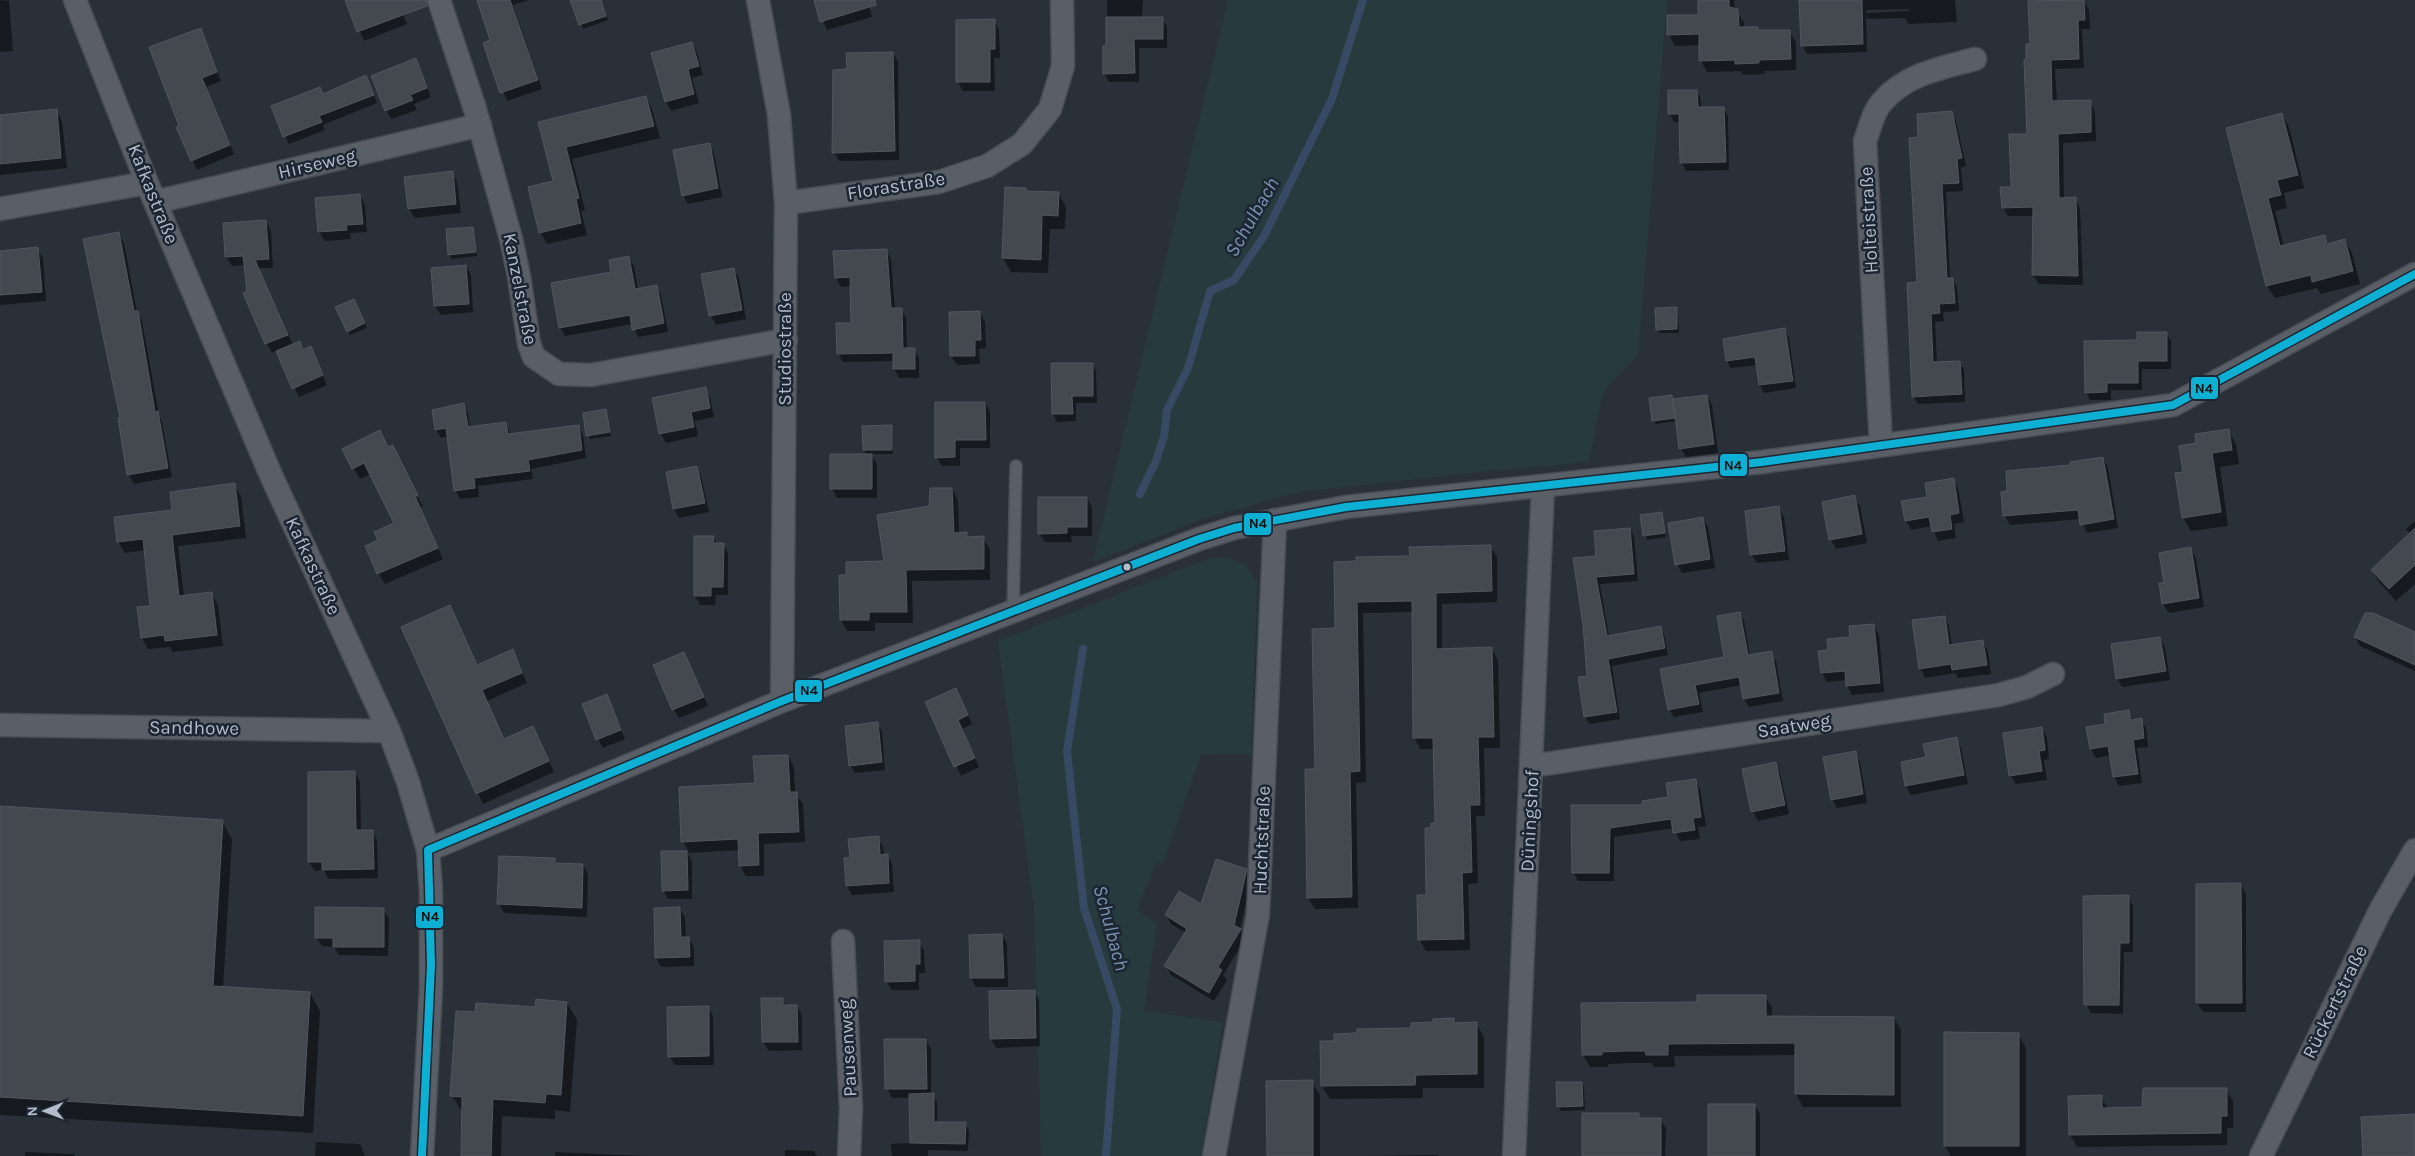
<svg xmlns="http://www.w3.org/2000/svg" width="2415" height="1156" viewBox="0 0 2415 1156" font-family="Karla,sans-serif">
<rect width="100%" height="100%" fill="#2a3038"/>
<path fill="#273a3e" d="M1228,0H1667L1638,355L1603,391L1589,462L1489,471L1299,492L1202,519L1093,562Z
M1221,557C1242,560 1248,565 1257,583L1251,754L1201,755L1163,863L1156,862L1137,911L1157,923L1144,1011L1223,1022L1201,1156H1041L1034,908L998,641L1211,558Z"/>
<path fill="#0007" fill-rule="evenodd" d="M0,0L9,1L13,51L0,52Z
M347,0H397L407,24L364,41Z
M478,0H529L513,5L542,89L507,101L484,43L492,41Z
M590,0H601L608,20L583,29L574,6Z
M815,0H867L872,17L827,30Z
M1107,0H1143L1142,18H1162L1167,27V48H1139V82H1109L1104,73L1108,47Z
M1699,0H1734L1735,9L1744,22V28H1757L1759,32L1789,31L1796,42V70L1764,71L1765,74L1743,75L1741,71L1707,72L1701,61L1700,45L1675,46L1669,34L1700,16Z
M1801,0H1955L1957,22L1908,24L1905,18L1868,19L1866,15L1867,52L1807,54L1802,45ZM1909,9V11L1866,13V10Z
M2084,1L2089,10L2090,29H2082L2084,68L2055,69L2057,102H2090L2095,111L2096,141L2063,143L2064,199H2075L2080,208L2083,285L2039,284L2033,275L2035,216H2008L2003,207L2012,188L2028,135V61L2031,45Z
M994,20L999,30L1000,58H994L995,91H963L958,82Z
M200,29L221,81L206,87L234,154L197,170L178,128L181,127Z
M692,43L697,52L703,75L692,78L699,103L671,111L666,102L653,54Z
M893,53L898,62L899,160L839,161L834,152L848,71Z
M416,60L431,97L414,104L417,110L391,119L386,110Z
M370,84L377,103L323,125L325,130L289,144L273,107Z
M1697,91L1701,99V109L1723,108L1728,116L1729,170L1686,171L1682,163L1680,122H1674L1670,114L1669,92Z
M646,97L652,109L660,138L572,159L585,210L581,211L587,235L547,244L540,232L554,182L540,122Z
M56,110L62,121L67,168L0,175V116Z
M1951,113L1956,121L1966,166L1961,167L1963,191L1946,192L1950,279H1952L1957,287L1959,311L1943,312L1944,321L1935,322L1937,363L1959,362L1964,370L1965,402L1918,404L1913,396L1919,284L1920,138Z
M2282,115L2289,127L2304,188L2284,193L2287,208L2275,211L2284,247L2324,236L2329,245L2345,240L2352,253L2360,284L2321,294L2317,288L2275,298L2267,286L2228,129Z
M709,144L714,153L722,197L688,204L683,195Z
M452,173L457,182L461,213L415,218L409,209Z
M1025,189L1027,192L1058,193L1066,207L1065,229H1050L1048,273L1011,272L1003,258Z
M360,196L365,205L367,232L350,233L351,239L325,241L319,232Z
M266,222L271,231L273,268H259L293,345L299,342L304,351L311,348L327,385L299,397L277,350L272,353L267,344L244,293L248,292L245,265L232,266L226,257Z
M473,228L477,256L452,259L449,255Z
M119,234L124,243L137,312L142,321L159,415L162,422L172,477L134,484L129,475L122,419Z
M37,249L43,258L46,301L0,305V252Z
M886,250L891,259L895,309H901L906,318L907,349H914L919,358V378H899L894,369V361L843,362L838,353L852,324V286L841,287L836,278Z
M629,258L634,266L638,290L657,287L661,295L668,332L638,337L633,324L565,336L560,327Z
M466,266L471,275L473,312L441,315L435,306Z
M733,269L739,278L746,319L716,325L711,316L702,275Z
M356,304L367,328L350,335L348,331Z
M1676,308L1678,312L1679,333H1660L1657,329Z
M980,313L985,322L986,348L979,349L980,364L957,365L951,356Z
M1785,330L1789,338L1796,388L1764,393L1760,385L1757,365L1731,368L1727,361Z
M2166,333L2171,341V369H2142V390H2111V400H2090L2086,392L2138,342Z
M1053,364H1092L1096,371L1097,403H1076V421L1057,422L1053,414Z
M705,389L710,398L714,417L695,421L698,436L666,443L661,434L654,399Z
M1707,396L1712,405L1718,453L1686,457L1681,448L1677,421L1656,424L1654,420L1672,397L1674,400Z
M985,403L990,412V448H960V466H942L937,457Z
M463,405L468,413L470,428L506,423L511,435L578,427L583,435L586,458L531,469L533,479L478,486L479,497L460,499L456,491L449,436L441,438L436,430Z
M606,411L611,436L590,439L588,435Z
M891,427L893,431V454H871L877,464V498H837L832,489V455H867L864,450Z
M2228,430L2236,444L2239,464L2220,467L2228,526L2191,531L2183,517L2184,473L2197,444Z
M343,449L398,458L423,507H420L443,559L385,584L378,573L380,540L396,524L371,474L360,479Z
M2103,458L2108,467L2118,528L2087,533L2081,519L2010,525L2005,516L2002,493L2072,466Z
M696,467L701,476L709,512L679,518L674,509L667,473Z
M1953,479L1958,488L1964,522L1954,524L1956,538L1938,541L1932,526L1911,530L1906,521L1903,502L1929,498Z
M234,485L241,496L246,538L178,546L184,597L211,594L218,605L223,646L173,652L170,647L148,649L142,638L151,607L145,550L125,553L118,541Z
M952,489L958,500L959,534H967L969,538H983L990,549V580L912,581L913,623H875V631H847L841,620L840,576H848L886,562L931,507Z
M1854,497L1860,506L1867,543L1836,549L1831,540Z
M1087,498L1092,507V536H1071L1072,542H1045L1039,533Z
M1779,508L1784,517L1789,560L1757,563L1751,554Z
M1661,514L1666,537L1647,540L1642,517Z
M1702,518L1708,527L1715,568L1682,573L1677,564Z
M2415,521V584L2396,601L2379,582L2372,570L2410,534L2406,529Z
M1630,529L1634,536L1638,581L1600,584L1609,637L1660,627L1664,634L1668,655L1612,666L1620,719L1590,724L1585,717L1579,678L1589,677L1597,558Z
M713,537L717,544H723L728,553V595H716L715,605H700L695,596Z
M1490,546L1497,557V602L1442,604V650L1491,648L1498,660L1500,748H1484L1485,816H1476L1478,883L1468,884L1470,950L1426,951L1419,939L1427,896L1433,830L1436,824L1435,749H1420L1414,737V612L1363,613L1366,782L1356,783L1358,908L1315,909L1308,898L1316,770L1336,629L1335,563L1411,557Z
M2190,549L2196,558L2204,607L2169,613L2163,604L2160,584H2166Z
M450,607L477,666L512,651L527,683L487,701L505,740L533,727L554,772L483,804L403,628Z
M1740,613L1744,621L1750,656L1771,653L1776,661L1783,701L1749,707L1744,699L1742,685L1699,693L1703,712L1674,717L1669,709L1662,670L1725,658Z
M1944,617L1949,626L1952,646L1983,642L1988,651L1991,674L1958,678L1955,673L1925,678L1920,668Z
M1874,626L1879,635L1884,692L1852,695L1847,686V680L1827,682L1822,673L1829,651Z
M2415,633V671L2360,646L2355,637Z
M2160,638L2165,647L2170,680L2122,687L2117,678Z
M684,653L708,706L679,718L673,709Z
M956,690L972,724L962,729L979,767L961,776L927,702Z
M606,696L625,739L603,748L598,739Z
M2128,711L2134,721L2141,720L2146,728L2148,747L2137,748L2142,783L2119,786L2114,777L2111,755L2096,758L2091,749L2106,725Z
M877,724L882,731L885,770L855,773L850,765Z
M2041,728L2047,737L2049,759L2044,760L2047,780L2016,784L2010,775Z
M1956,739L1961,748L1968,784L1911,795L1906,786L1928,758Z
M1855,753L1860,762L1867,803L1837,808L1832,799Z
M788,756L794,767L795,793L803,804L805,842L764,844V876H746L740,865L739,850L687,853L692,861V899H668L663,890L662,852H689L683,842L756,784Z
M1775,763L1780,772L1789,814L1758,821L1753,812Z
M355,773L360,782L361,831H372L377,840L378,878L328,879L324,870L315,871L309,862Z
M1695,780L1700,789L1706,826L1698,827L1700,839L1680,841L1674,828L1614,837V881H1578L1573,872L1572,806H1643L1670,798Z
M0,808L222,821L232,839L223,988L310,993L320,1011L313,1133L0,1115Z
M878,838L883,847L884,855H887L892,864L894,892L852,895L847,886L851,859Z
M554,859L558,865H583L588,874L587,917L504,913L499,904Z
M1246,870L1251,880L1240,929L1245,939L1223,975L1227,980L1214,1001L1171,975L1166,966L1186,933L1171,924L1166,915L1202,906Z
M2241,885L2246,894V1012H2203L2197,1003Z
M2128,897L2133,906V952H2124L2123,1014L2091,1013L2086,1004Z
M680,908L685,918L686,938H688L694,947V966L661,967L656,958Z
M383,909L389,918L388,956L339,955L334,947L322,946L316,937Z
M1002,935L1007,944L1008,987H976L971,978L970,936Z
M919,942L924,951L925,973H919V990H892L886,981Z
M1034,991L1039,1000L1040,1046L996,1048L991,1039Z
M1765,996L1772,1008V1018H1894L1901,1030V1107H1803L1796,1094V1055L1674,1056L1675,1067H1654L1652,1063H1632L1608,1064V1067H1590L1583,1055L1698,1003Z
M782,999L787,1007L797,1006L802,1015V1050L769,1051L763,1042Z
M567,1003L577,1020L570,1112L555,1110V1119L502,1116L501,1156H462L463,1113L452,1096L537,1008Z
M708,1007L713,1016L714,1065H675L669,1056Z
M1453,1020L1456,1024H1476L1484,1037V1088H1423L1422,1098L1330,1099L1322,1086L1336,1042L1413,1030Z
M2018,1034L2026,1048V1156H1951L1945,1146Z
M926,1040L931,1049V1095L937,1101V1123L965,1124L969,1130L968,1151L928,1150V1156H892L891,1144L911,1143L910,1098H892L887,1089Z
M1312,1082L1320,1095V1156H1269Z
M1582,1083L1584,1087L1585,1110L1561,1111L1558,1107Z
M2226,1089L2233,1101V1128H2227V1145L2077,1147L2070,1135L2101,1097L2108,1109L2143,1108Z
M1754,1105L1760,1114V1156H1710Z
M1638,1114L1641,1119H1660L1666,1128L1665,1156H1583Z
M316,1142L360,1144L365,1156H315Z
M785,1150L814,1151L817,1156H785Z
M25,1152L74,1154L75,1156H25Z
M555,1152L645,1156H555Z
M1438,1155V1156H1367Z"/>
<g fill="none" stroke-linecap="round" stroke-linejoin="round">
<path stroke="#384963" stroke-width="8" d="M1140,494L1156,461L1164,436L1167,410L1188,368L1210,291L1234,280L1264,236L1332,99L1363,0
M1083,649L1067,751L1084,908L1117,1009L1106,1156"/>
</g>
<path fill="#444950" stroke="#52575f" d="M345,0H426L427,6L357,32Z
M477,0H510L538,80L500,93L483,43L490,40Z
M570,0H601L606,16L579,25Z
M814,0H875L876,5L820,22Z
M1698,0H1729V7L1738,9L1739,27H1758V30H1790L1791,59L1759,60V63L1735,64V60L1699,61V34L1667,35V15H1698Z
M1799,0H1862L1863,44L1801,46Z
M2084,0L2085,20H2078L2079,59L2051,60L2052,101L2091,100V132L2058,134L2059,198L2076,197L2078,276L2032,275L2033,207L2002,208L2000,187H2011L2009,134H2027L2024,60H2026V44H2030L2028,1Z
M1106,17H1163V39H1134L1135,73L1103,74V46H1106Z
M995,19V49H990V82H956V20Z
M201,28L217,72L202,78L230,145L191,161L176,127L179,126L149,47Z
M692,42L699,66L688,69L694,94L665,102L651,53Z
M893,52L895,151L832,153L833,70L847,69L846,53Z
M416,58L427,88L410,95L413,100L385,111L371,76Z
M366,75L374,95L319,116L322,122L283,137L271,106L320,87L323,94Z
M1668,90H1697L1698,107H1724L1726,162L1680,163L1679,114H1668Z
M646,96L654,126L566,147L579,198L576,199L581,223L539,233L528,187L553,181L538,122Z
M57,109L61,158L0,164V115Z
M1952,111L1962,158L1957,159L1959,183L1942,184L1947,278H1953L1955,303L1939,304L1940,313L1931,314L1933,362L1960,361L1962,394L1912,397L1907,283L1917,282L1909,138L1918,137L1917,114Z
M2282,113L2298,175L2277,180L2281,195L2268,198L2280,246L2325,235L2327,244L2345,239L2353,271L2312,282L2311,275L2266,286L2226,128Z
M710,143L718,188L682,196L673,150Z
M453,171L456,204L408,209L404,177Z
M1005,187L1026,188V191L1059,192L1058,216L1042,215L1041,260L1002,258Z
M360,194L363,224L346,225L347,230L318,232L315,198Z
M266,220L269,259L255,260L288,335L265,344L243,293L247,291L243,256L225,257L223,223Z
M473,227L476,252L448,255L446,229Z
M119,232L134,311H138L155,412L158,411L168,468L127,475L118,418H120L83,239Z
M38,247L42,292L0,295V251Z
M887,249L891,308H902L903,348H915V369H893V353L837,354L836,323H851L850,277L835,278L833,251Z
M629,256L635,289L657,285L664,323L632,330L630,315L559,328L551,283L611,272L609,260Z
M466,265L469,304L434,306L431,268Z
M734,268L742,310L709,316L701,274Z
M354,299L365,323L347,332L335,307Z
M1677,307V329L1656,330L1655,308Z
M980,311L981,340H975V356H950L949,312Z
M1785,328L1793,381L1759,385L1755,357L1726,361L1723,339Z
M2137,332H2167V361H2138V383H2107V392L2085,393L2084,341L2137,340Z
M300,341L303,350L311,346L323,375L292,389L276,351Z
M1051,363H1093V396H1072L1073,414H1052Z
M706,387L710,408L691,412L694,427L659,434L652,398Z
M1672,395L1675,418L1652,421L1649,398Z
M1707,395L1714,444L1679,449L1673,399Z
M935,402H985L986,440H955V457L935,458Z
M464,403L468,427L506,422L508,434L579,425L582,450L528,460L530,471L474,478L475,488L454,491L446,428L435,430L432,410Z
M606,409L610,432L586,436L583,413Z
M892,425V450H863L862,426Z
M2229,429L2232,450L2212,453L2221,512L2182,518L2175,473L2183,472L2179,446L2196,443L2195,434Z
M380,430L388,447L393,445L418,496H415L438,548L377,574L365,546L378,540L374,532L394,523L364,463L352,469L342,449Z
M830,454H872V489H830Z
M2103,457L2114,519L2080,525L2078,510L2003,516L2001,492L2007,491L2006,471L2070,465V462Z
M697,466L705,503L673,509L666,472Z
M1954,478L1959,513L1950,515L1952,529L1932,532L1929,517L1905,521L1901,501L1927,497L1925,483Z
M235,483L240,526L172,535L179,596L212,592L217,635L165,641L164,635L141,638L137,607L150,606L143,539L117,542L114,517L172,510L170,492Z
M930,488H952L954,533L967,532V537L984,536V569L906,570L907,612H869V620H840L839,575H846V562L884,561L877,515L929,506Z
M1855,495L1862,534L1829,540L1822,502Z
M1038,497H1087V527H1067V533L1038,534Z
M1779,506L1785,551L1750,555L1745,511Z
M1662,512L1665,533L1643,536L1640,515Z
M1703,517L1710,559L1675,565L1668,523Z
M1630,528L1634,574L1596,577L1607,636L1661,626L1665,648L1608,659L1617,712L1584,717L1578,677L1587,676L1583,625L1573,558L1596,556L1594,531Z
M2415,528V565L2389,589L2371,570Z
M694,536H714L713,543H724L723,587H711V596H694Z
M1491,545L1492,591L1436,593V649L1492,647L1494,737H1478L1480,805H1470L1472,872L1462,873L1464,939L1418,940L1417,895H1426L1425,828H1431V823H1435L1433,738H1413L1412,601L1357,602L1360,771L1350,772L1352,897L1307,898L1305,769H1315L1312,629L1335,628L1334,562L1356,561V557L1410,556L1409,547Z
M2191,547L2199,598L2162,604L2159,583H2164L2159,553Z
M450,605L477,665L513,649L522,673L482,690L504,739L533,726L549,761L476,794L401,627Z
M1740,612L1748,655L1772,651L1779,693L1743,699L1739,677L1695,685L1699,704L1668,710L1660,669L1724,657L1717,616Z
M2365,613H2373L2415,632V665L2354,637Z
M1945,616L1949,645L1983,640L1987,665L1952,670L1951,664L1919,669L1912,620Z
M1874,624L1880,683L1846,686L1845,671L1821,673L1818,651L1828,650L1827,639L1850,637L1849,626Z
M2160,637L2166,671L2116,679L2111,644Z
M684,652L704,697L672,710L653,665Z
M956,688L968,715L958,720L975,758L954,767L925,702Z
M607,694L621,730L596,740L582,704Z
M2129,710L2131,720L2142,718L2144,738L2133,740L2138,774L2113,777L2108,746L2090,749L2086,727L2105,724L2104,714Z
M878,722L882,762L849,766L845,726Z
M2042,727L2045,750L2039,751L2042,771L2009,776L2003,733Z
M1957,737L1964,775L1905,786L1901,762L1926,757L1923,744Z
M1856,751L1863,794L1831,800L1823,757Z
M788,755L790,792H797L799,832L758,833L759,865L739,866L738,839L681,842L679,787L755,783L753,756Z
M1776,762L1785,805L1751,812L1742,769Z
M355,771L356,830H373L374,869L322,870V862H308V772Z
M1696,779L1701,817L1693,818L1695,830L1673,833L1671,819L1610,828L1609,873H1572L1571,805H1642V801L1668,797L1666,783Z
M0,806L223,820L213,986L310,992L303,1116L0,1097Z
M879,836L880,855L888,854L889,883L846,886L844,858H850L848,839Z
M661,851H687L688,890L662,891Z
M499,856L555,858V863L583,864L582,908L497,904Z
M1216,859L1247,869L1234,925L1241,929L1218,967L1222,970L1209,993L1164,966L1187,929L1165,915L1179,891L1201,904Z
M2241,883L2242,1003H2196V884Z
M2129,895V943H2120L2119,1005H2084L2083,896Z
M315,907L384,908V947H333V938H315Z
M680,907L681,937H689L690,957L655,958L654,908Z
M1002,934L1004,978H970L969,935Z
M920,940V964H915V981L885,982L884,941Z
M1035,990L1036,1038L990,1039L989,991Z
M1697,995H1766V1016L1894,1017V1095L1795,1094V1043L1668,1044V1055H1646L1645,1051H1624L1602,1052V1055H1582L1581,1003L1697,1002Z
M761,998H783V1005H797L798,1042H762Z
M536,999L567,1002L561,1095L546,1094L545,1103L493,1099L491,1156H461L462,1097L450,1096L456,1011L475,1012L476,1003L535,1007Z
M709,1006V1056L668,1057L667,1007Z
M1454,1018V1023L1477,1022V1074L1416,1075L1415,1085L1321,1086L1320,1041H1334V1034L1357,1033V1029L1411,1028V1023L1433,1022V1019Z
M1944,1032L2019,1033V1146H1944Z
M884,1039H926L927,1089H885Z
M1313,1080V1156H1267L1266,1081Z
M1556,1082H1582L1583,1106L1557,1107Z
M2143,1088H2227V1116H2221V1133L2069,1135L2068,1096L2102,1095V1108L2142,1107Z
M934,1093V1122H966L965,1144L910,1143L909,1094Z
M1708,1104H1755V1156H1708Z
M1582,1113H1639V1118H1661V1156H1582Z
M2415,1114V1156H2363L2361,1117Z"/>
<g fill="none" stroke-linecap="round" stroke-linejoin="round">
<g stroke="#484c53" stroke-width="14">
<path id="service" d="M1013,612L1016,466"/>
</g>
<g stroke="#484c53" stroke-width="25">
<path id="minor" d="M75,0L147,183L270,473L389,731L408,782L428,850L431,891V988L422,1156
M439,0L475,109L511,239L519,276L529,344L534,357L559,374L591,375L786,340
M758,0L779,115L786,203L782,701
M155,202L480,125
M786,203L939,182L987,166L1022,144L1050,109L1063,66L1062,0
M0,209L147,183
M1881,445L1865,141C1870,128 1873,112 1882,102C1906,74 1941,68 1975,59
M0,725L389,731
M1532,766L1999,695L2027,687L2053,674
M428,850L782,701L1199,539L1234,528L1346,507L1762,462L2173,405L2415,274
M843,941L851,1108L849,1156
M1214,1156L1258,914L1275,520
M1514,1156L1543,486
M2261,1156L2380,911L2415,850"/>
</g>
<use href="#service" stroke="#5a5e66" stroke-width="11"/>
<use href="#minor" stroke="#5a5e66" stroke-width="22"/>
<g stroke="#1d2633" stroke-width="11">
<path id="bus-1" d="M422,1156L431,965L428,850L782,701L1199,539L1234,528L1346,507L1762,462L2173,405L2415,274"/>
</g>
<use href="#bus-1" stroke="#0dafd3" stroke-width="8"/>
</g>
<circle fill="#b4bcc9" stroke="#1d2633" stroke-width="2" cx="1127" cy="567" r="4.5"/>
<g text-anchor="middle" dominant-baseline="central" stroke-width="5" stroke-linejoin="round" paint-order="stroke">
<g font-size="19" fill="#b4bcc9" stroke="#1d2633">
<text transform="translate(317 164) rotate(-13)">Hirseweg</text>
<text transform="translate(896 186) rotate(-9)">Florastraße</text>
<text transform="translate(153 194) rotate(68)">Kafkastraße</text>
<text transform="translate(1869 220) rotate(-93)">Holteistraße</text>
<text transform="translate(520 289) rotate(79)">Kanzelstraße</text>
<text transform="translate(785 349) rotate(-90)">Studiostraße</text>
<text transform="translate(313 566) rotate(65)">Kafkastraße</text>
<text transform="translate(1794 726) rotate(-9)">Saatweg</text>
<text transform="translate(194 728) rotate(1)">Sandhowe</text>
<text transform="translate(1530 821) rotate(-87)">Düningshof</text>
<text transform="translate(1262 840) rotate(-88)">Huchtstraße</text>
<text transform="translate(2335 1002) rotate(-64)">Rückertstraße</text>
<text transform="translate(848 1048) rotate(-93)">Pausenweg</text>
</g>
<g font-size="20" font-style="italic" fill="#7c92b1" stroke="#1d2633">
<text transform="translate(1252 217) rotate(-60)">Schulbach</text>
<text transform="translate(1111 928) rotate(75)">Schulbach</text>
</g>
</g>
<g stroke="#1d2633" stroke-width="2">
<rect x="2190" y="376" width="29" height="24" rx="5" fill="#0dafd3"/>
<rect x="1719" y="453" width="29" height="24" rx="5" fill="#0dafd3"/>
<rect x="1243" y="512" width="29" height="24" rx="5" fill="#0dafd3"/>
<rect x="794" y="679" width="29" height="24" rx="5" fill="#0dafd3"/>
<rect x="415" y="905" width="29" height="24" rx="5" fill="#0dafd3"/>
</g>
<g font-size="14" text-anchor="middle" font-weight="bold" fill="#111">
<text x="2204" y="393">N4</text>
<text x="1733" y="470">N4</text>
<text x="1258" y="528">N4</text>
<text x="809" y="695">N4</text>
<text x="430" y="921">N4</text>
</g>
<g transform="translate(45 1111) rotate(269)" stroke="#1d2633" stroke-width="4" paint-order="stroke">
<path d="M0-4L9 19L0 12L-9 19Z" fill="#b4bcc9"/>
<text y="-8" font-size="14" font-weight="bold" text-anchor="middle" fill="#b4bcc9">N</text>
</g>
</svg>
